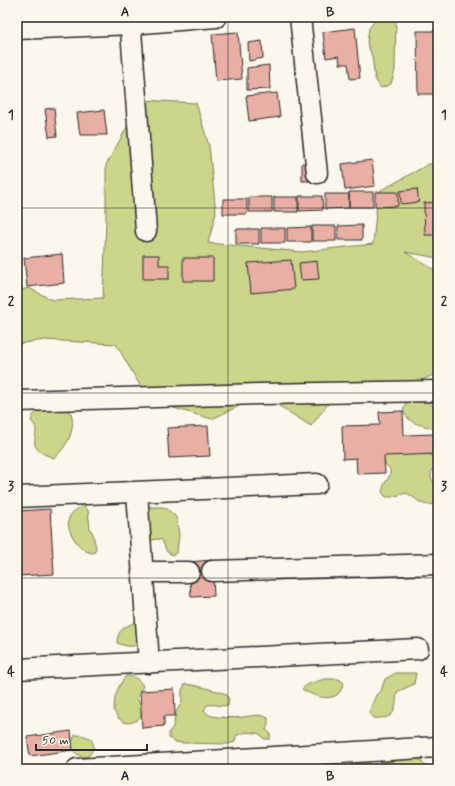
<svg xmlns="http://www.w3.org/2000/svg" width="455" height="786" viewBox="0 0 455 786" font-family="Mynerve,sans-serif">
<rect width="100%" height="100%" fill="#fbf7ec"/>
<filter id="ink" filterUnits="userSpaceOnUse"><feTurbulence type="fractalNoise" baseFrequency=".025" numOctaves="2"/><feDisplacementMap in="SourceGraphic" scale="8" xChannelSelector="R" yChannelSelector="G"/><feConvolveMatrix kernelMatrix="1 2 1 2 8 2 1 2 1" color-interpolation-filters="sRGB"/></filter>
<g filter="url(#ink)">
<path fill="#cbd68a" stroke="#7b805a" d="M378,17H393L396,18L395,70L391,84L381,88L375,79L372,56L367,43L369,28Z
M142,100L196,103L209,146L216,213L208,243L302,252L373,244L378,192L429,164L438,165V258L405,252L438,272V373L403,388L338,391L311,426L262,395L212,419L149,401L116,344L45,340L17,344V291L29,288L52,300L103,298L106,221V165Z
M409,398L426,399L434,408L438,409V432C426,422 412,429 403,411L406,403Z
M57,408L65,410L71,413C76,430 67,447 54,458C50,456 45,455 42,453C28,444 39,435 35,426C34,424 32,422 31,421C34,408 45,409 57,408Z
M385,447L429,454L435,458L438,457C438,464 432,468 431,475C431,481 436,484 438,490C439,494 438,499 437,503C421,509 418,498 406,493L392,497H386L382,492L384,485L390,475V469L385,464L383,458Z
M83,505L88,510L90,529L93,534L96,548L94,553C93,553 89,552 88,552C78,548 65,529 69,518C71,512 78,509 83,505Z
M145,507H162L166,508L176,517L177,521L179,535L177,551L176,553L173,555L167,552L162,540L156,539L150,541Z
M137,622L142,642C133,648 128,647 117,643C117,630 125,626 137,622Z
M396,673H416L414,684L397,692C395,712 396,719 373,718L369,713L371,707L376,695L381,691L385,679Z
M126,676C134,676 138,678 143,686L137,697L139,703L142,708C142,709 142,714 141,715C138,722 128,725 122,721C118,719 116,714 114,711C114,697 117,687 126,676Z
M325,679H339L344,683C342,687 341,691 338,694C328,702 311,695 302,689C309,682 316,682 325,679Z
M185,684C190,684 223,692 226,694C227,696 228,698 229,699L228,706C220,706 216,704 207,705L204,710C204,711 208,714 209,715C215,718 236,718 243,717C254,716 258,713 268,718V724L266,730L270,733V739H264L260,734C251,732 244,731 236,736L235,742L228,744L183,743L175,742L169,738V732L173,727L176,712L182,702V690Z
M75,735C84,735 95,737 93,748C92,751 91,754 88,756C82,758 74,754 72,748C71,744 73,739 75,735Z
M385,754L422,757V763L426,766L438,769H347L351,766L352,760L368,759L370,765L376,768L382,767Z"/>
<path fill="#e9afa5" stroke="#2b2b2b" d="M355,28L360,78L350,79L348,64H340L339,56L326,58L323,32Z
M417,31H438V94H418Z
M238,32L242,79L216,81L212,34Z
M262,41L263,58L249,61L248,43Z
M269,65L270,89L247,90V68Z
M277,93L280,117L249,121L246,96Z
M54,108L57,136L49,137L45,109Z
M104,110L107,135H80L77,113Z
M372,160L375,186L345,190L342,164Z
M302,163H314V181H302Z
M417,189L419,202L401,204L400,191Z
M349,192H373V207H349Z
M375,192H398V206L375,207Z
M325,194H349V208L325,209Z
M299,196H322L323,210L299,211Z
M249,197H272V212H249Z
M274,197H298V212H274Z
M223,199H247V214H223Z
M438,202V235H425L424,203Z
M362,225V240H338V226Z
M312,226H336V241H312Z
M311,227V242H287V228Z
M261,228H285V243H261Z
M236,229H259V244H236Z
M62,254L64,283L27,287L24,258Z
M143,255H159V265H169V279H143Z
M183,258H213V281H183Z
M291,260L294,289L251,293L248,263Z
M317,261L319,279L301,280L299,263Z
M403,411L404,435L437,434L438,454L384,456L385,473L357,474L356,458L343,459L342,426L380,425L379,412Z
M208,426L210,456L169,458L167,428Z
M50,509L54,574L17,576V511Z
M212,560L214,596L191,597L189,562Z
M174,689L175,716H164V726L142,728L140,691Z
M71,731L73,750L30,756L27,737Z"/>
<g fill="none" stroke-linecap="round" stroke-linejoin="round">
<g stroke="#2b2b2b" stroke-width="23">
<path id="minor" d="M130,17L146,231
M300,17L317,173
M17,29L131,24L216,17
M17,401L260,394L438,391
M137,492L149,663
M17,497L317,484
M212,571L438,564
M142,572H189
M17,669L418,649
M77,769L438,747"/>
</g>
<use href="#minor" stroke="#fbf7ec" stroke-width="20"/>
</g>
</g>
<path fill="none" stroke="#2b2b2b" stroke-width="1" stroke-opacity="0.55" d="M228,17V769M17,208H438M17,393H438M17,578H438"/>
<rect width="455" height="786" fill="none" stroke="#fbf7ec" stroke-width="44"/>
<path d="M36 744v6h111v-6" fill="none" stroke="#2b2b2b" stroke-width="2"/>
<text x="42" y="744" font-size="12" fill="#2b2b2b" stroke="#fbf7ec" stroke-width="3" paint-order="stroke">50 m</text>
<rect x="22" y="22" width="411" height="742" fill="none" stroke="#2b2b2b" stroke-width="1.5"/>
<g font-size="13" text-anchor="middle" font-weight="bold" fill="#2b2b2b">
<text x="125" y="16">A</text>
<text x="330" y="16">B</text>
<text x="11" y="119">1</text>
<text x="444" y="119">1</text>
<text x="11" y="305">2</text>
<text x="444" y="305">2</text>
<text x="11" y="490">3</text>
<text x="444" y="490">3</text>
<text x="11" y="676">4</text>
<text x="444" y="676">4</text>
<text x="125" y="780">A</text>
<text x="330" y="780">B</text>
</g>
</svg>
